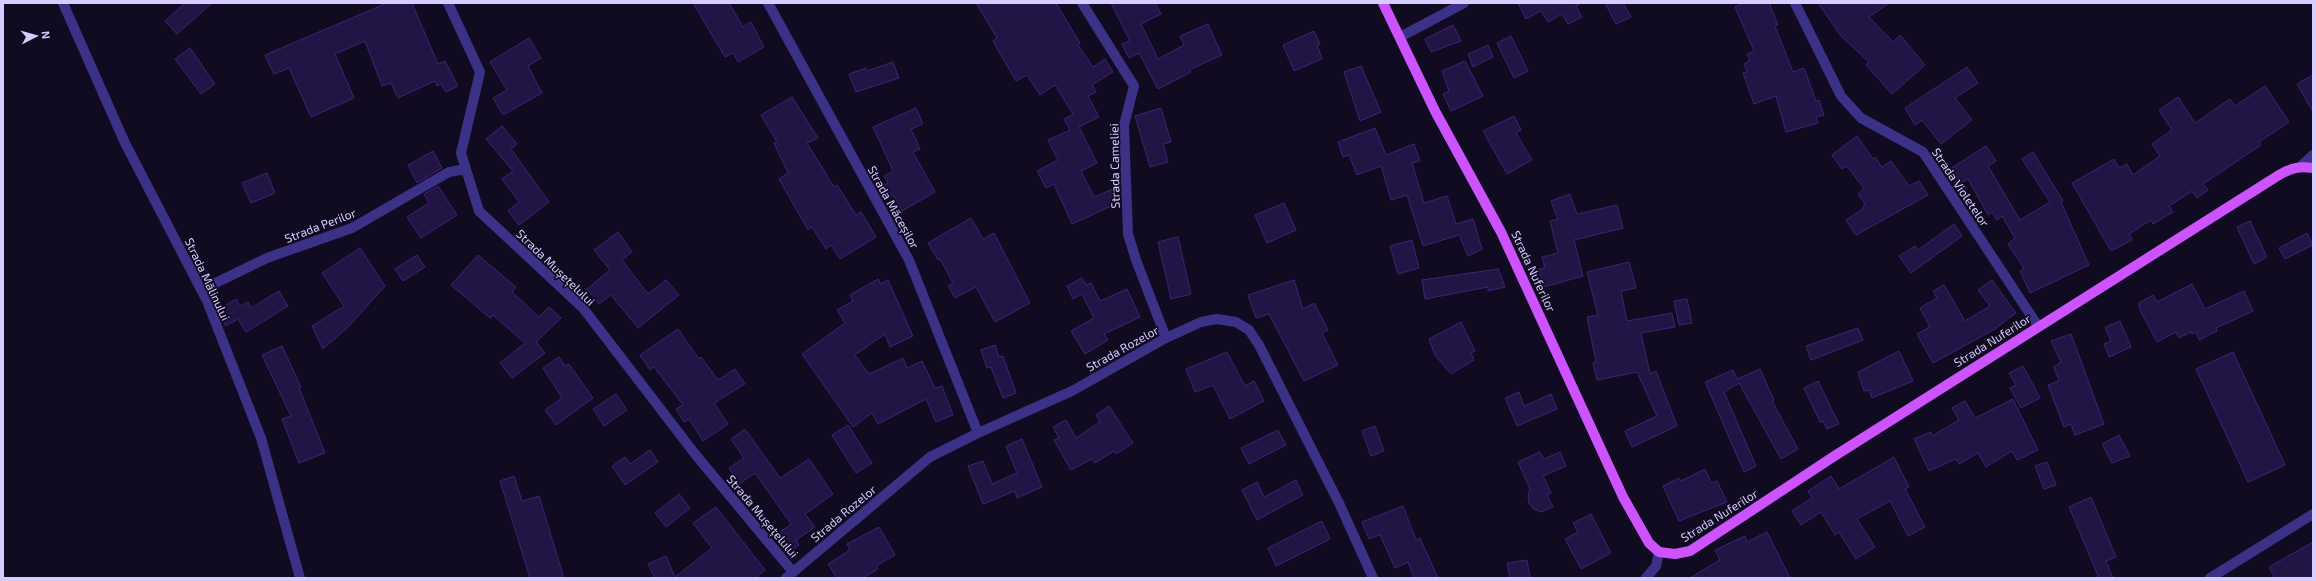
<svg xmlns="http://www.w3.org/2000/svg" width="2316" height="581" viewBox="0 0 2316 581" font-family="'Exo 2',sans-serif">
<rect width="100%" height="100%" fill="#110b22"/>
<path fill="#221545" stroke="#3a2473" d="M185,3H212L177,34L165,21Z
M387,3H412L438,64L445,61L458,86L446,92L441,84L437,86L435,81L398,98L391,83L382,86L365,41L335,54L354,98L311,117L289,68L274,74L265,55Z
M693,3H729L743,27L751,22L764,47L738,62L733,53L725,57Z
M976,3H1056L1080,43L1078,45L1093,67L1105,59L1113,72L1092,85L1096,92L1088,96L1099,117L1079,127L1097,163L1081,171L1094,197L1115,188L1120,202L1072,224L1054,184L1046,188L1037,171L1058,160L1048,140L1070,130L1064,119L1073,114L1055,85L1040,95L1027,75L1016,81L993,41L997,38Z
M1111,3H1155L1161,14L1141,24L1158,59L1184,45L1180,36L1208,24L1222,55L1189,70L1191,72L1158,89L1139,53L1129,58L1122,44L1130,41Z
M1518,3H1581L1576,6L1582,17L1568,24L1562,14L1548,22L1541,11L1526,19Z
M1605,3H1623L1631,17L1616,24Z
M1744,3H1769L1778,25L1775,26L1793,72L1804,68L1816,101L1819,100L1824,115L1816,117L1818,123L1786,132L1776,96L1754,104L1743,73L1747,72L1744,64L1750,61L1747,54L1754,51L1735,7Z
M1818,3H1889L1869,17L1893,42L1900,35L1925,65L1892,94L1866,65L1869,62L1841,36Z
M1453,25L1461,41L1431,52L1425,39Z
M1314,31L1320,44L1317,45L1322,59L1294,71L1283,45Z
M1511,36L1528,71L1514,78L1497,43Z
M529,38L541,58L528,66L542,93L503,115L493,98L507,90L490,62Z
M1488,45L1493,57L1473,67L1468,54Z
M190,48L215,84L201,94L175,59Z
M1465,61L1483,96L1451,111L1443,94L1449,91L1442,71Z
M893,62L899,78L856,92L849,74L866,68L867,71Z
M1361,66L1381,112L1360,121L1344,72Z
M1967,67L1978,83L1955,98L1972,120L1941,144L1922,120L1915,125L1905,108Z
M2313,75V112L2297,84Z
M2265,86L2289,122L2259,142L2261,145L2203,184L2208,190L2197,198L2192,191L2169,206L2173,212L2153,224L2151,220L2129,234L2132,240L2111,251L2072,183L2114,159L2119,168L2127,164L2133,175L2160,156L2152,144L2172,130L2159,110L2178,97L2195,123L2230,99L2235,106Z
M792,97L818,138L807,143L834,187L837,185L856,215L861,212L876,237L840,259L831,245L826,249L812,227L808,230L779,179L788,173L774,143L777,142L761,115Z
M916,108L923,124L911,129L920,149L913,152L935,192L902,211L893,195L888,198L881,187L888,183L884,176L893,171L873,127Z
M1161,108L1171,142L1163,144L1168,162L1150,167L1135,116Z
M1514,116L1521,130L1516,133L1532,160L1507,174L1483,131Z
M502,126L517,144L511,149L549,202L519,225L508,211L519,202L502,179L513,171L486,139Z
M1375,128L1386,155L1414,144L1420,161L1412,163L1424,203L1447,196L1456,224L1473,219L1482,249L1468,256L1459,235L1423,246L1407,195L1391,200L1381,166L1357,175L1349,155L1343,157L1338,142Z
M1857,136L1873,159L1875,157L1882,167L1891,161L1909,186L1919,181L1928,195L1856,235L1846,220L1864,208L1863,206L1865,204L1858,194L1864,189L1847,166L1842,169L1832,155Z
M1986,146L1996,161L1988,166L2020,220L2050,202L2022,159L2033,152L2063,201L2061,202L2089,265L2030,293L2020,271L2024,269L2008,244L2015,238L2002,216L1997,220L1992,212L1988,215L1968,179L1960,184L1950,169Z
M433,151L442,168L417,183L408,165Z
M267,173L275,193L251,203L242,183Z
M438,186L457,215L421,238L407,217L429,203L424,194Z
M1570,194L1577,214L1617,205L1623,228L1574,240L1583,276L1544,287L1539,269L1545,268L1542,257L1558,253L1550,221L1558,219L1551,201Z
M1284,203L1296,230L1267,243L1255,215Z
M971,218L983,239L994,233L1030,303L995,322L976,287L955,298L948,286L953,283L940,259L938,260L928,243Z
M2250,221L2267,257L2254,264L2237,227Z
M1954,224L1962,236L1911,273L1899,256L1915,246L1918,250Z
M618,232L632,252L622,260L648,294L666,280L679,295L638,328L611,295L599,304L587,289L610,270L594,250Z
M2307,233L2313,245L2285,259L2279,248Z
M1178,237L1191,294L1171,299L1158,242Z
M1412,240L1419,268L1398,274L1390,246Z
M360,248L385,286L349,326L323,349L312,326L344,306L322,273Z
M417,255L425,267L403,281L395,269Z
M478,255L516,287L512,292L539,317L549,307L561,318L536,342L545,353L512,378L500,363L525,343L493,315L490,318L451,285Z
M1629,262L1636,288L1621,291L1627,321L1672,313L1675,327L1641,333L1650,374L1656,371L1677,426L1632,447L1625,431L1657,416L1637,372L1597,380L1593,363L1596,362L1587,317L1598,315L1587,272Z
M1498,269L1505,287L1488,291V287L1425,299L1422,280Z
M1082,278L1086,285L1091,283L1100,301L1127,289L1140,317L1104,334L1108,340L1085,354L1071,331L1094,318L1082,294L1073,299L1067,286Z
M878,279L881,284L888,280L913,336L890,347L885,334L855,355L869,374L903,358L907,368L922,361L935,388L942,386L953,415L936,422L926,399L878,424L872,413L853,427L802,354L845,323L837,310L853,301L850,295Z
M1294,280L1303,309L1314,303L1328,330L1322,333L1338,365L1304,381L1269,314L1256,318L1248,295Z
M1992,280L2016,313L1995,329L1933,363L1917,334L1930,327L1920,308L1937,298L1933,291L1944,285L1965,321L1990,306L1978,290Z
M2192,284L2205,309L2244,291L2253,311L2216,328L2217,331L2199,340L2196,332L2192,334L2191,332L2179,338L2176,332L2157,342L2139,308V303L2153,295L2157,302Z
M279,291L288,306L246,332L238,319L226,326L218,310L236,299L240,306L248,302L251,308Z
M1687,299L1692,323L1679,325L1674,301Z
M2120,321L2131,347L2109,357L2104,344L2111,341L2105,327Z
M1461,322L1475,351L1471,353L1474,360L1451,374L1435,355L1429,339Z
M1858,328L1863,340L1811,360L1806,346Z
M678,329L699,359L701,357L718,380L735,369L745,384L714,403L728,424L703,441L689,419L684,422L676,409L683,405L654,367L650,370L640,355Z
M2071,334L2104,424L2075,435L2071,424L2064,427L2048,385L2059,381L2054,367L2061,362L2051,341Z
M995,345L999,357L1003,356L1016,393L1003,398L991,367L987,368L981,350Z
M282,346L301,387L299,388L325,453L299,463L282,419L291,416L262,355Z
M1899,351L1913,381L1872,398L1869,390L1864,391L1858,372Z
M1227,352L1245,386L1254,381L1264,401L1230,419L1213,385L1195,392L1186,369Z
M2233,352L2285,465L2248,482L2196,369Z
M559,357L565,366L569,364L593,398L556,425L545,410L562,398L543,368Z
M2023,366L2040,398L2021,408L2010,388L2016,385L2009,373Z
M1760,369L1774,400L1772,401L1798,449L1781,459L1739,383L1724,392L1756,466L1744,472L1705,382L1733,370L1737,379Z
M1818,381L1839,424L1827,429L1823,421L1820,422L1804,388Z
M1519,392L1524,406L1551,394L1557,409L1517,426L1505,398Z
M616,394L627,410L604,426L593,409Z
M2013,399L2038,450L2017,460L2012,451L1986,467L1978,453L1959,464L1956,459L1929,471L1914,439L1931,432L1932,436L1959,420L1952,408L1965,401L1975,418Z
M1109,406L1133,443L1116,454L1114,451L1095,463L1092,459L1071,470L1054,440L1059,438L1053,427L1066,420L1076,438L1100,422L1096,415Z
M848,425L872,463L856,473L832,435Z
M1375,426L1384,451L1371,456L1362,431Z
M745,429L780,478L809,459L833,494L805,514L815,527L796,540L799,545L789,552L776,535L791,524L755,473L739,484L729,468L744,458L731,439Z
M1278,430L1286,445L1249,464L1241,448Z
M2119,435L2130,456L2112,463L2102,444Z
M1022,439L1042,487L1017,498L1015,491L983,504L968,466L983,461L992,484L1017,473L1006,446Z
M650,450L658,462L625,485L612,466L625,457L630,464Z
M1540,452L1544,459L1560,452L1566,466L1543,476L1551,493L1547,495L1553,507L1541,512L1534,509L1529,503L1528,496L1530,489L1518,462Z
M1894,457L1909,487L1905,489L1925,527L1908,536L1890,501L1857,519L1875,547L1856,559L1839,532L1835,535L1821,512L1801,525L1792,511L1812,498L1808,491L1831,476L1839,489Z
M2047,462L2056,485L2044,489L2035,466Z
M1705,469L1711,483L1717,481L1727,502L1679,521L1663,486L1679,478L1681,481Z
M514,476L522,501L539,496L564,578H530L500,481Z
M1296,480L1303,495L1257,520L1242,490L1257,482L1264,497Z
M679,494L690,508L666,527L655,513Z
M2091,497L2116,557L2106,561L2113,578H2099L2069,507Z
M1403,506L1416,540L1420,538L1438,578H1414L1408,562L1395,568L1380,535L1369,539L1362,522Z
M716,507L765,570L755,578H655L648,564L666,556L675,577L712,548L693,523Z
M1591,514L1611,553L1581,569L1565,539L1578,532L1573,523Z
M1322,521L1330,539L1276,566L1268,548Z
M879,527L895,555L876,566L878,569L863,578H837L828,564L850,550L847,544Z
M1767,532L1790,578H1690L1720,560L1715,550L1745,536L1747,542Z
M2313,542V578H2275L2269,567Z
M1527,560L1530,578H1510L1507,563Z"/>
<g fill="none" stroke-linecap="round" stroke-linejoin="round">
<path stroke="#3b3186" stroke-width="10" d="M63,3L125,143L207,301L261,438L300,578
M448,3L480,72L461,153L479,211L583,308L695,454L793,572
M768,3L909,260L978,433
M1082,3L1134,86L1124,125L1128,234L1136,260L1166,338
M1795,3L1841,96L1861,118L1923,152L2038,326
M1400,37L1464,3
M2301,166L2313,155
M201,290L267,258L352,228L449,172L466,169
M786,578L930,457L978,433L1072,391L1166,338L1201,322L1217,319L1236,322L1249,330L1259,345L1339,503L1373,578
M1646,578L1656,566L1659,552
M2210,578L2313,514"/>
<path stroke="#cc53ff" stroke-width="10" d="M1383,3L1435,111L1501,232L1623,497L1649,543L1659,552L1675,554L1690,551L1836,455L2279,175C2291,168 2299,166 2313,168"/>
</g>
<g text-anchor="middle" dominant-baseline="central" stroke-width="3.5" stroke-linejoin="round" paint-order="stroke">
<g font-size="12" fill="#d6ccff" stroke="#110b22">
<text transform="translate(1114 166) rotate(-91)">Strada Cameliei</text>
<text transform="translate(1961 187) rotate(56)">Strada Violetelor</text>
<text transform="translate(894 207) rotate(61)">Strada Măceșilor</text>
<text transform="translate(320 225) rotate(-21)">Strada Perilor</text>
<text transform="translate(556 267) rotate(44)">Strada Mușețelului</text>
<text transform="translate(1534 271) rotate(65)">Strada Nuferilor</text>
<text transform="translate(208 279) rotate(65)">Strada Mălinului</text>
<text transform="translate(1992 340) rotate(-32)">Strada Nuferilor</text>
<text transform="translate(1122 348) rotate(-29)">Strada Rozelor</text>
<text transform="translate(843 513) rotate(-40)">Strada Rozelor</text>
<text transform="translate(1719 515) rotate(-32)">Strada Nuferilor</text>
<text transform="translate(763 516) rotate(50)">Strada Mușețelului</text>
</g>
</g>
<rect width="2316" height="581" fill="none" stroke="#d6ccff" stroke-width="8"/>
<g transform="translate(36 36) rotate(84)" stroke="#110b22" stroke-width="3" paint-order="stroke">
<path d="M0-3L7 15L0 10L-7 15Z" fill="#d6ccff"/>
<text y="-6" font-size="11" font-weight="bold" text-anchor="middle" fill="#d6ccff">N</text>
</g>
</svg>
